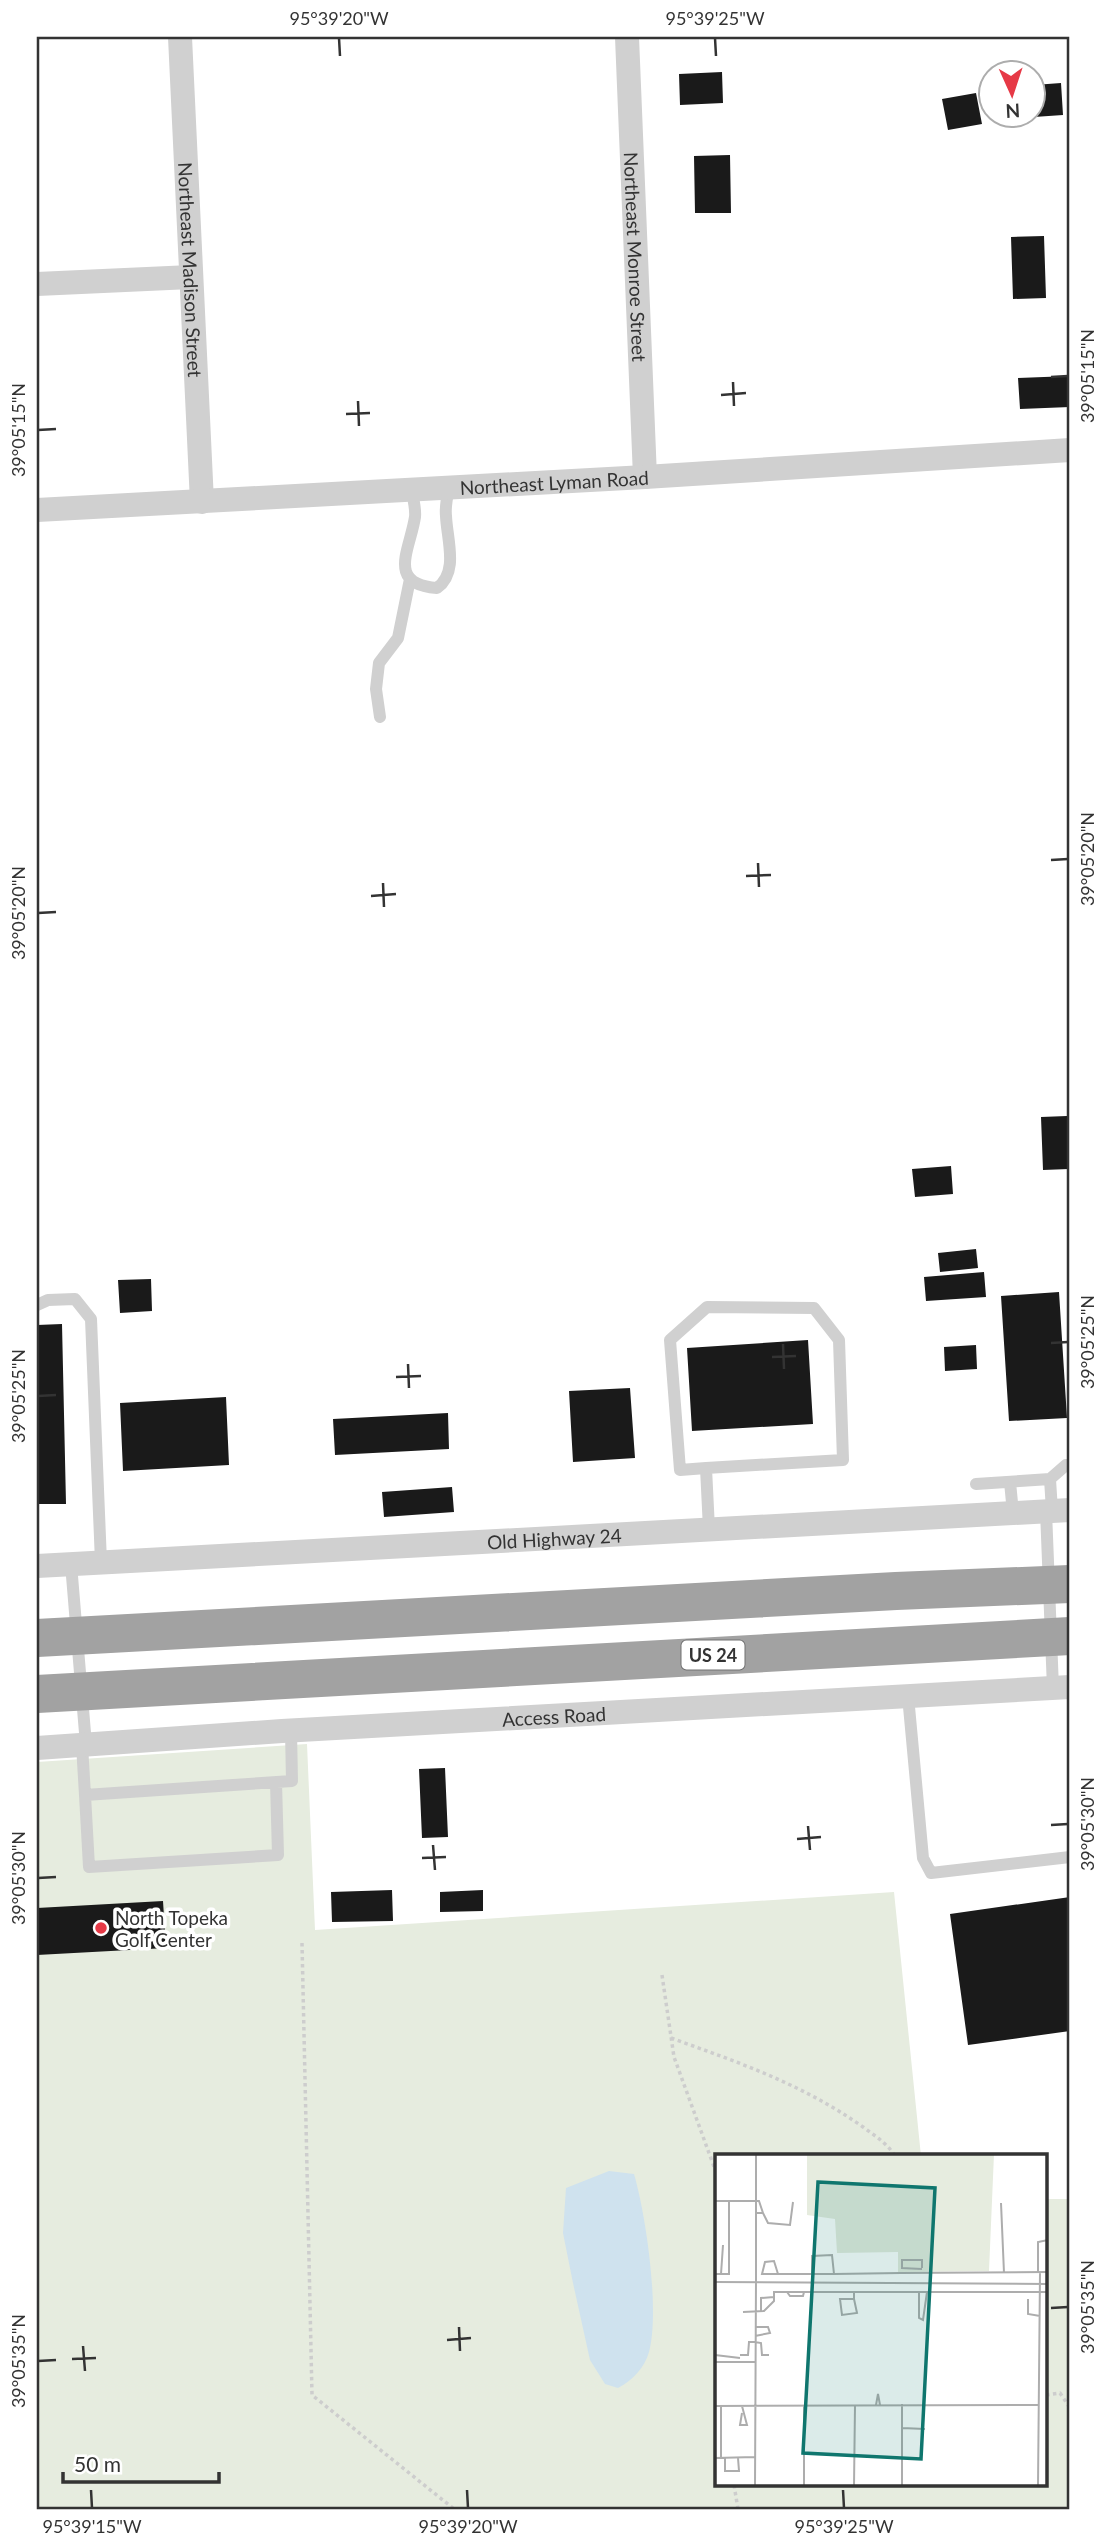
<svg xmlns="http://www.w3.org/2000/svg" width="1107" height="2546" viewBox="0 0 1107 2546" font-family="Lato,sans-serif">
<rect width="100%" height="100%" fill="#fff"/>
<path fill="#e6ecdf" d="M307,1744L315,1930L894,1892L921,2156H717V2485H1046V2199H1070V2509H37V1762Z"/>
<path fill="#cfe2ee" d="M609,2171L634,2174C646,2215 660,2311 649,2352C645,2367 632,2381 618,2388L605,2384L590,2360L573,2283L563,2233L566,2188Z"/>
<path fill="#1a1a1a" d="M722,72L723,103L680,105L679,74Z
M1061,83L1063,115L1034,117V85Z
M976,93L982,124L948,130L942,99Z
M730,155L731,213H695L694,156Z
M1044,236L1046,298L1013,299L1011,237Z
M1070,376V407L1020,409L1018,378Z
M1067,1116L1069,1169L1043,1170L1041,1117Z
M951,1166L953,1194L915,1197L912,1169Z
M976,1249L978,1268L940,1272L938,1253Z
M984,1272L986,1297L926,1301L924,1277Z
M151,1279L152,1311L120,1313L118,1280Z
M1059,1292L1067,1418L1009,1421L1001,1296Z
M62,1324L66,1504H37V1325Z
M808,1340L813,1424L692,1431L687,1348Z
M976,1345L977,1369L945,1371L944,1347Z
M630,1388L635,1458L573,1462L569,1391Z
M226,1397L229,1465L123,1471L120,1403Z
M448,1413L449,1449L335,1455L333,1419Z
M452,1487L454,1512L384,1517L382,1492Z
M445,1768L448,1837L422,1838L419,1769Z
M392,1890L393,1921L332,1922L331,1892Z
M483,1890V1911L440,1912V1892Z
M1070,1897V2031L968,2045L950,1914Z
M163,1901L166,1948L37,1955V1908Z"/>
<g fill="none" stroke-linecap="round" stroke-linejoin="round">
<path stroke="#cdcdcd" stroke-width="3.5" stroke-dasharray="3.5 3.5" stroke-linecap="butt" d="M302,1943L312,2395L454,2509
M662,1975L674,2057L717,2175
M671,2038C740,2063 802,2084 863,2127C875,2136 887,2143 895,2156
M1046,2395L1060,2393L1070,2408
M734,2485L738,2509"/>
<path stroke="#d0d0d0" stroke-width="12" d="M412,490C413,499 416,509 415,517C410,550 386,584 437,588C459,572 447,540 446,516C445,507 447,497 449,488
M380,717L376,689L379,663L398,638L410,579
M37,1305L48,1300L75,1299L91,1319L101,1562
M706,1468L680,1470L670,1340L707,1307L814,1308L839,1340L843,1460L706,1468L709,1529
M1010,1482L1013,1513
M976,1484L1050,1479
M1046,1511L1053,1688
M1052,1511L1050,1479L1066,1465H1070
M71,1564L86,1745
M908,1696L923,1858L931,1873L1070,1857
M82,1745L85,1795L292,1781L291,1731
M85,1795L89,1867L278,1855L276,1782"/>
<g stroke="#d0d0d0" stroke-width="24">
<path id="s1" d="M180,37L202,502"/>
<path id="s2" d="M627,37L645,477"/>
<path d="M37,284L191,277"/>
<path id="s3" d="M37,510L645,477L1070,450"/>
<path id="s4" d="M37,1566L1070,1510"/>
<path id="s5" d="M37,1748L282,1731L1070,1687"/>
</g>
<path stroke="#a2a2a2" stroke-width="38" d="M37,1638L896,1591L1070,1584
M37,1694L1070,1636"/>
</g>
<path fill="none" stroke="#333" stroke-width="2.5" d="M339,38L340,56M715,38L716,56M1051,377L1068,376M733,382L734,406M721,395L746,393M358,401L359,426M346,414L370,413M38,430L56,429M1051,860L1068,859M758,863L759,887M746,876L771,875M383,883L384,907M371,896L396,894M38,913L56,912M1051,1343L1068,1342M783,1344L784,1369M772,1357L796,1356M408,1364L409,1388M396,1377L421,1376M38,1396L56,1395M1051,1825L1068,1824M808,1826L810,1850M797,1839L821,1837M433,1845L435,1870M422,1858L446,1857M38,1878L56,1877M1051,2308L1068,2307M459,2327L460,2351M447,2340L471,2338M83,2346L85,2371M72,2359L96,2358M38,2361L56,2360M91,2490L92,2508M467,2490L468,2508M843,2490L844,2508"/>
<circle fill="#e63946" stroke="#fff" stroke-width="2.5" cx="101" cy="1928" r="7"/>
<g text-anchor="middle" dominant-baseline="central" stroke-width="7" stroke-linejoin="round" paint-order="stroke">
<rect fill="#fff" stroke="#707070" stroke-width="2" x="681.5" y="1640.5" width="63" height="29" rx="5"/>
<g font-size="18" font-weight="bold" fill="#333">
<text x="713" y="1655">US 24</text>
</g>
<g font-size="19" fill="#333" stroke="#fff">
<text stroke="none"><textPath href="#s2" startOffset="220">Northeast Monroe Street</textPath></text>
<text stroke="none"><textPath href="#s1" startOffset="233">Northeast Madison Street</textPath></text>
<text stroke="none"><textPath href="#s3" startOffset="518">Northeast Lyman Road</textPath></text>
<text stroke="none"><textPath href="#s4" startOffset="518">Old Highway 24</textPath></text>
<text stroke="none"><textPath href="#s5" startOffset="518">Access Road</textPath></text>
</g>
<g font-size="19" fill="#333" stroke="#fff" text-anchor="start">
<text x="115" y="1917">North Topeka<tspan x="115" dy="22">Golf Center</tspan></text>
</g>
</g>
<g transform="translate(715 2154)">
<rect width="332" height="332" fill="#fff"/>
<path d="M92,0H279L274,117L183,118V98L122,99L120,65L92,61Z" fill="#e6ecdf"/>
<path fill="none" stroke="#adadad" stroke-width="2" d="M0,47H44L48,59M286,49L289,119M41,59H48L53,69L75,71L78,48M186,114L207,115M187,114V106H207V114M323,118V88L333,86M0,120H14V47M6,120L8,91M63,120L59,107L50,108L47,120H119L186,119L333,118M97,120V102L117,101L119,120M41,125V0M0,128L333,130M72,138L75,142H88L89,138M139,138V145H125L127,161L142,159L139,145M204,138V164L208,166L212,138M313,145V160L325,162M46,157V144L59,143M28,158L49,157L59,147V138H333M40,182L55,179L53,173H40M0,201L25,204M25,201H33L34,188H40L46,189L47,201H54M0,208H40M161,251L163,240L165,251M0,252L324,251M27,252L32,271H25L27,259M187,274L210,275M0,304L40,303M6,304V252M10,304V317H24L23,304M40,332L41,125M89,332V251M139,332L140,251M187,332V250M323,332L325,118"/>
<path fill="#0f766e" fill-opacity="0.15" stroke="#0f766e" stroke-width="3.5" d="M103,28L220,34L206,305L88,299Z"/>
<rect width="332" height="332" fill="none" stroke="#333" stroke-width="3.5"/>
</g>
<rect width="1107" height="2546" fill="none" stroke="#ffffff" stroke-width="77"/>
<g transform="translate(1012 94) rotate(177)"><circle r="33" fill="#ffffff" stroke="#adadad" stroke-width="2"/>
<path d="M0-5L12 26L0 18L-12 26Z" fill="#e63946"/>
<text y="-10" font-size="19" font-weight="bold" text-anchor="middle" fill="#333333">N</text>
</g>
<path d="M63 2472v10h156v-10" fill="none" stroke="#333333" stroke-width="3.5"/>
<text x="74" y="2472" font-size="21" fill="#333333" stroke="#ffffff" stroke-width="5" paint-order="stroke">50 m</text>
<rect x="38" y="38" width="1030" height="2470" fill="none" stroke="#333" stroke-width="2.5"/>
<g font-size="18" text-anchor="middle" fill="#333">
<text x="339" y="25">95°39'20"W</text>
<text x="715" y="25">95°39'25"W</text>
<text transform="translate(1088 376) rotate(-90)" y="6">39°05'15"N</text>
<text transform="translate(19 430) rotate(-90)" y="6">39°05'15"N</text>
<text transform="translate(1088 859) rotate(-90)" y="6">39°05'20"N</text>
<text transform="translate(19 913) rotate(-90)" y="6">39°05'20"N</text>
<text transform="translate(1088 1342) rotate(-90)" y="6">39°05'25"N</text>
<text transform="translate(19 1396) rotate(-90)" y="6">39°05'25"N</text>
<text transform="translate(1088 1824) rotate(-90)" y="6">39°05'30"N</text>
<text transform="translate(19 1878) rotate(-90)" y="6">39°05'30"N</text>
<text transform="translate(1088 2307) rotate(-90)" y="6">39°05'35"N</text>
<text transform="translate(19 2361) rotate(-90)" y="6">39°05'35"N</text>
<text x="92" y="2533">95°39'15"W</text>
<text x="468" y="2533">95°39'20"W</text>
<text x="844" y="2533">95°39'25"W</text>
</g>
</svg>
